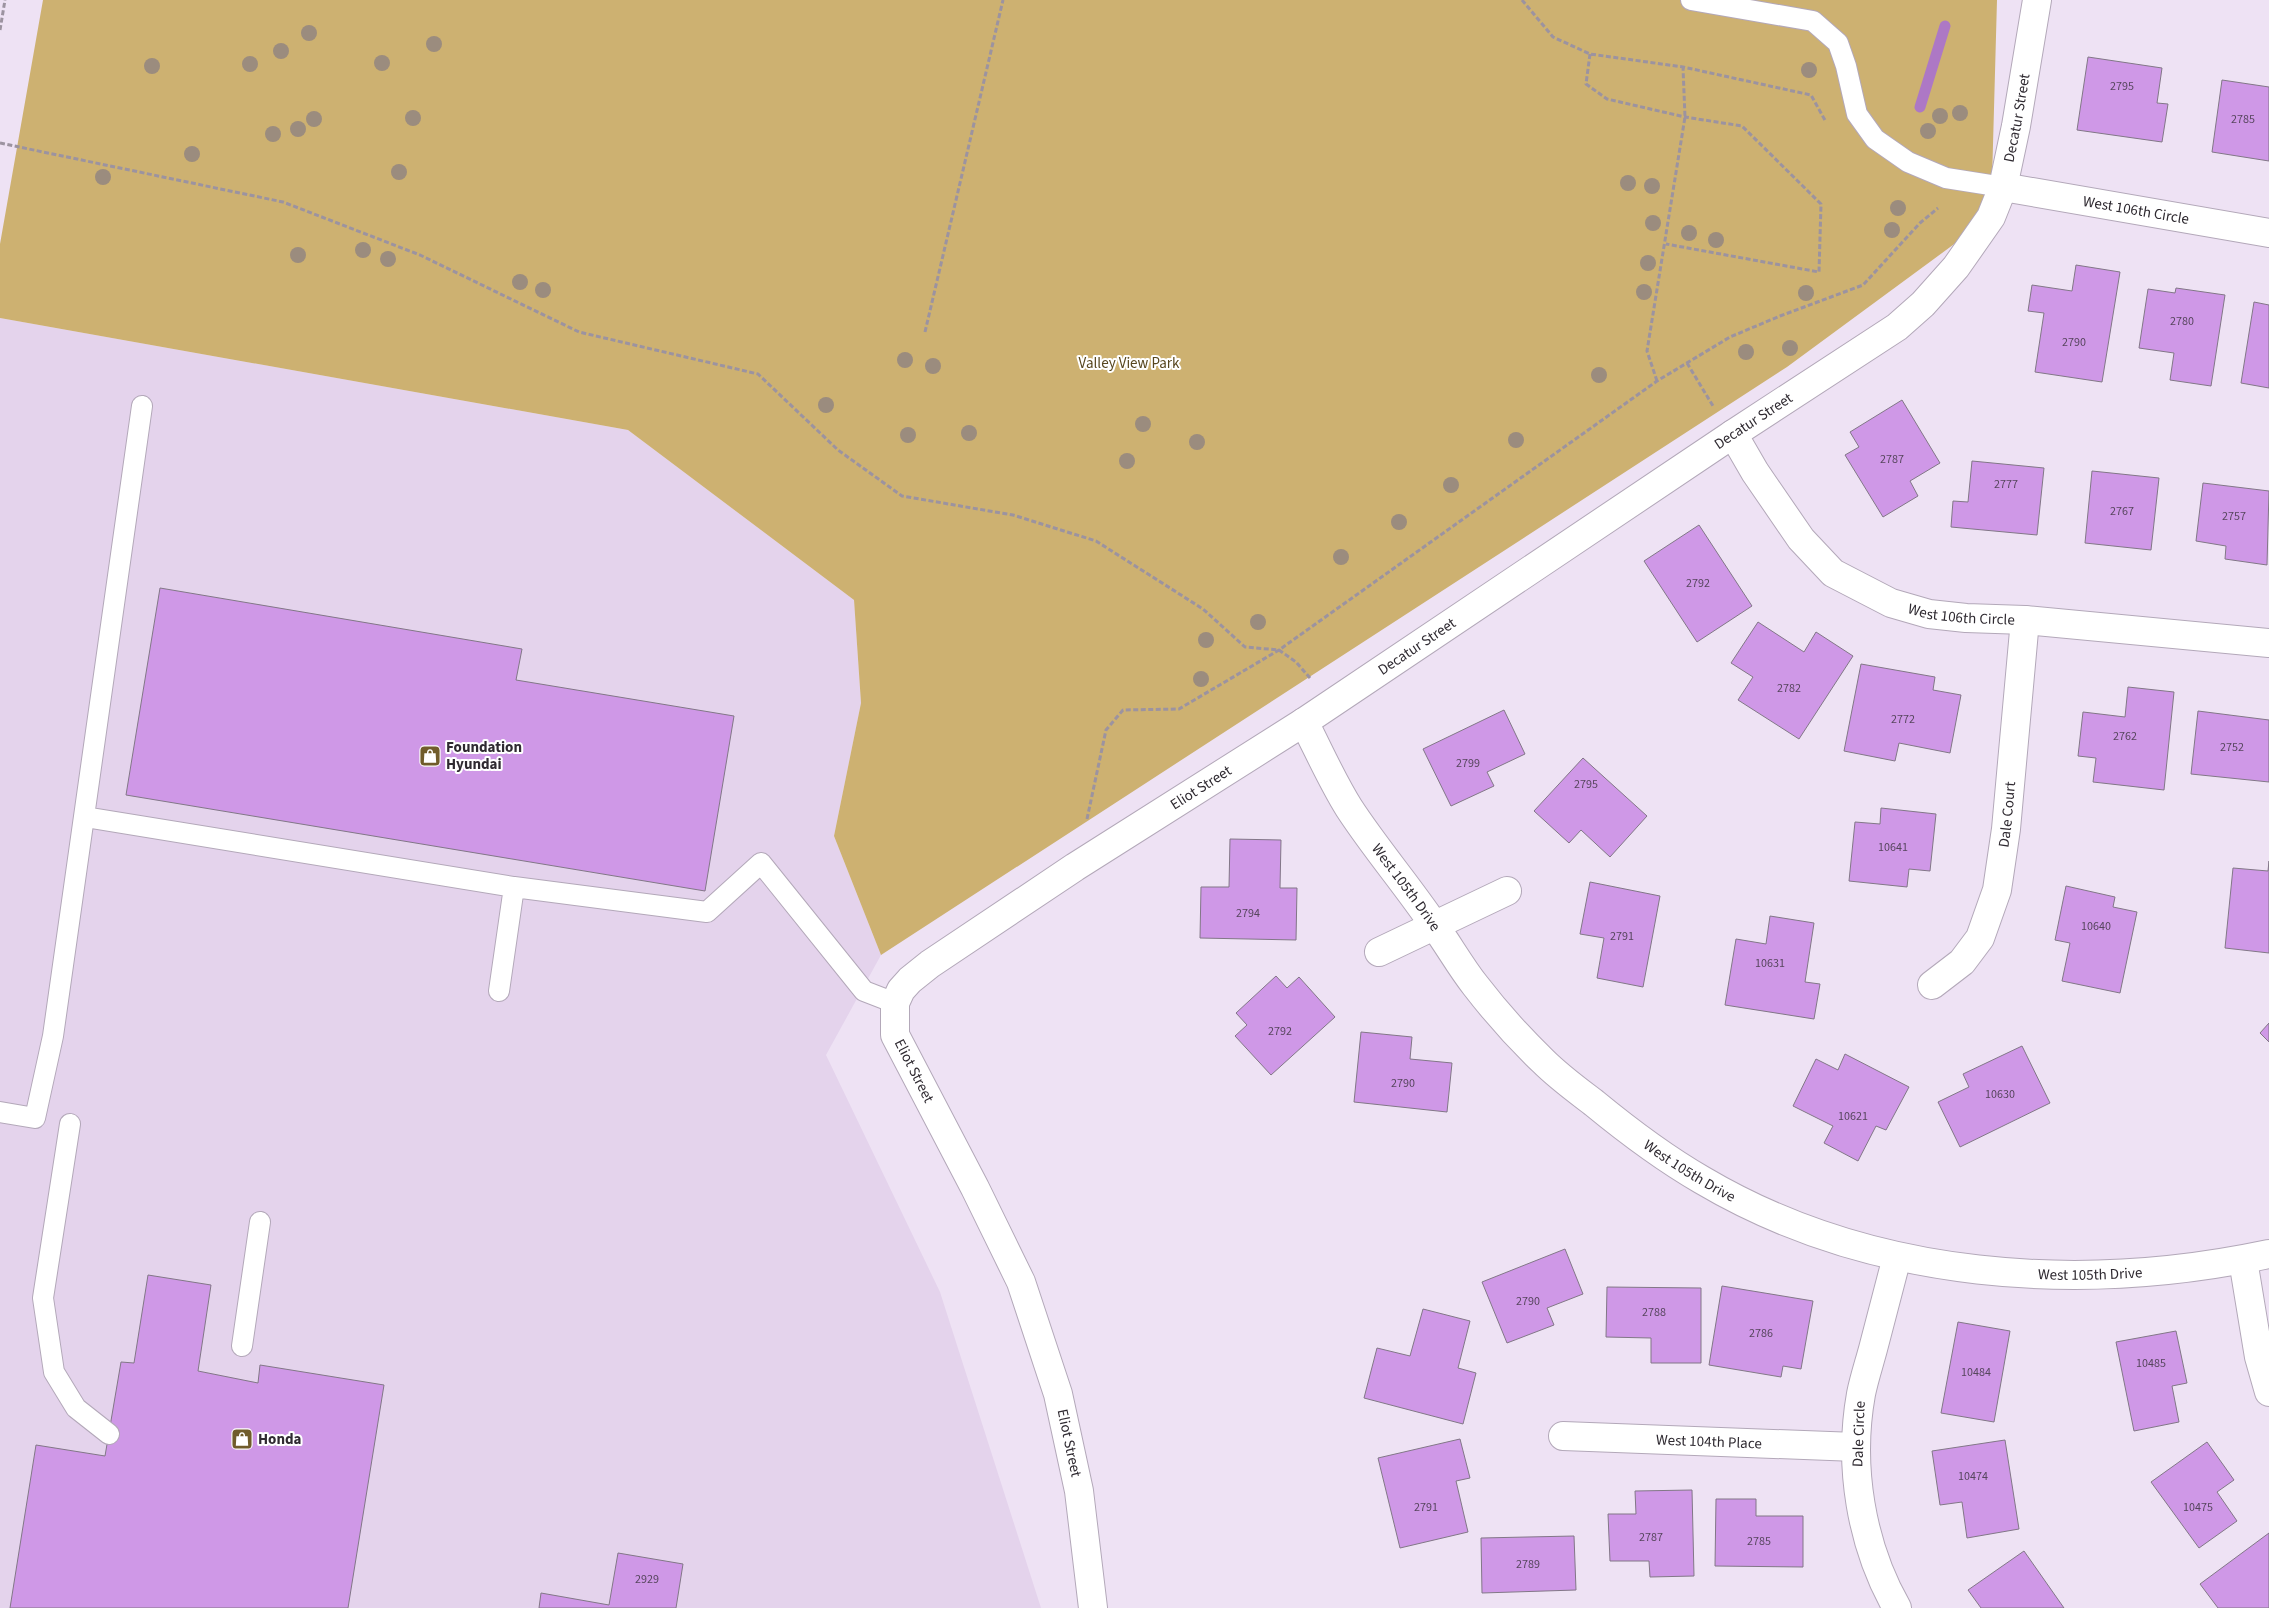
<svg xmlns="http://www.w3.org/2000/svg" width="2269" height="1608" viewBox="0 0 2269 1608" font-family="'Source Sans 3',sans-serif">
<rect width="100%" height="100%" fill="#eee2f4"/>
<path fill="#e4d3ec" d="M0,318L628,430L854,600L861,703L834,836L881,955L826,1055L940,1292L1041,1608H0Z"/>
<path fill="#cdb171" d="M43,0H1997L1991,217L1787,367L881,955L834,836L861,703L854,600L628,430L0,318V244Z"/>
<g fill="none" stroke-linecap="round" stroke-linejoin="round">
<path stroke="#ad78c5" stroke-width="11" d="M1920,107L1945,26"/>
</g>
<path fill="#cf98e7" stroke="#827787" d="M2088,57L2162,68L2157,103L2168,104L2162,142L2077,130Z
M2222,80L2269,87V161L2212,152Z
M2076,265L2120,272L2102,382L2035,372L2044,313L2028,311L2032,285L2072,291Z
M2176,288L2225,295L2211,386L2170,380L2174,353L2139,348L2148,289L2175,293Z
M2254,302L2269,305V388L2241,383Z
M1902,400L1940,463L1910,481L1918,496L1883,517L1845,455L1859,447L1850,432Z
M1972,461L2044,468L2037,535L1951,527L1953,501L1968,502Z
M2092,471L2159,478L2151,550L2085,543Z
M2203,483L2269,491L2267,565L2225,559L2226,546L2196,541Z
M1699,525L1752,606L1697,642L1644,561Z
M160,588L522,649L516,680L734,716L705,891L126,795Z
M1758,622L1804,652L1816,632L1853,656L1799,739L1738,700L1753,677L1731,663Z
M1861,664L1935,677L1933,690L1961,695L1950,753L1899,743L1895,761L1844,751Z
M2128,687L2174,692L2164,790L2093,782L2096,758L2078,756L2083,712L2125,717Z
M1504,710L1525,754L1487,772L1494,786L1451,806L1423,749Z
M2198,711L2269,720V782L2191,774Z
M1583,758L1647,816L1610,857L1581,830L1569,843L1534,811Z
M1881,808L1936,814L1930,871L1909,869L1907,887L1849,881L1855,822L1880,824Z
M1230,839L1281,840L1280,888H1297L1296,940L1200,938L1201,887H1229Z
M2269,861V953L2225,948L2233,868L2268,871Z
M1590,882L1660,896L1643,987L1597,978L1604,938L1580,934Z
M2066,886L2115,897L2113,907L2137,912L2120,993L2062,981L2070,943L2055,940Z
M1770,916L1814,923L1805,982L1820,984L1814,1019L1725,1005L1736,939L1766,944Z
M1276,976L1287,988L1299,977L1335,1017L1271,1075L1235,1036L1247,1025L1236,1013Z
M2269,1023V1042L2260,1033Z
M1361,1032L1412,1037L1410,1059L1452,1063L1447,1112L1354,1102Z
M2022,1046L2050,1103L1960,1147L1938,1102L1969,1087L1963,1074Z
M1845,1054L1909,1087L1886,1130L1876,1126L1858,1161L1824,1143L1833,1126L1793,1106L1816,1059L1838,1070Z
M1565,1249L1583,1294L1547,1308L1554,1325L1507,1343L1482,1282Z
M148,1275L211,1285L198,1371L258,1383L260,1365L384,1385L348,1608H10L36,1445L105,1456L121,1362L134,1363Z
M1722,1286L1813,1301L1801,1369L1783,1366L1781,1377L1709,1365Z
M1607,1287L1701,1288V1363H1651V1338L1606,1337Z
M1423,1309L1470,1321L1458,1368L1476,1373L1463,1424L1364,1398L1377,1348L1410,1356Z
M1958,1322L2010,1331L1994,1422L1941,1413Z
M2176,1331L2187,1383L2172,1386L2179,1422L2134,1431L2116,1342Z
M1460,1439L1470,1478L1456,1481L1468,1532L1400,1548L1378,1458Z
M2005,1440L2019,1529L1967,1538L1962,1502L1940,1505L1932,1451Z
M2207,1442L2234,1480L2217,1492L2237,1521L2199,1548L2151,1482Z
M1692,1490L1694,1576L1650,1577L1649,1561H1610L1608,1514H1636L1635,1491Z
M1716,1499H1756V1516H1803V1567L1715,1566Z
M2269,1533V1608H2218L2200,1584Z
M1574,1536L1576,1590L1482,1593L1481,1538Z
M2024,1551L2064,1608H1981L1968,1590Z
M618,1553L683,1564L676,1608H539L541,1593L609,1605Z"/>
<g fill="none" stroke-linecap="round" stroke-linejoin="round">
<g stroke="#b3a8b9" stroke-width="22">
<path id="lane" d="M1691,0L1813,21L1838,43L1846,66L1857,114L1875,139L1908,162L1946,178L2003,187
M85,817L514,887
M499,991L514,887L707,912L761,863L864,991L895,1003
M0,1112L35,1118L53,1036L142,406
M70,1124L43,1298L54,1372L76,1408L109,1434
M242,1346L260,1222"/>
</g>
<g stroke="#b3a8b9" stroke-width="30">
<g id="street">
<path id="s1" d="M2003,187L2269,233"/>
<path id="s2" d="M1733,434L1755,472L1801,539L1833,573L1891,603L1929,614L1966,618L2025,620L2269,643"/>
<path id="s3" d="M1304,722C1319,751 1332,781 1349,808C1375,848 1407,885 1434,925C1448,944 1460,966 1475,985C1495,1011 1519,1038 1543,1061C1559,1077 1577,1090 1594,1103C1628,1131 1664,1158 1702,1180C1871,1280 2080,1294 2269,1254"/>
<path d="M1379,952L1507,891"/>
<path id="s4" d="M1932,985L1962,962L1980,938L1997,890L2006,829L2025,620"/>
<path d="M1897,1257C1889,1288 1881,1319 1873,1349C1869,1364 1864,1379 1861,1394C1848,1466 1861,1545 1897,1608"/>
<path d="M2243,1260L2259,1357L2269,1392"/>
<path id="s5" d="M1563,1436L1856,1447"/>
<path id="s6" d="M1093,1608L1079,1491L1058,1394L1021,1282L975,1188L895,1035V1003L901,990L910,980L930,964L1075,867L1304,722L1733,434L1897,327L1923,304L1956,267L1991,217L2003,187L2016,126L2037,0"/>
</g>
</g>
<path stroke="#9c93a0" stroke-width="3" stroke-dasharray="5 2.5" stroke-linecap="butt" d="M1522,0L1553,37L1590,54L1683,67L1811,95L1826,122
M0,30L5,0
M1590,54L1586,84L1607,99L1685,117L1742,126L1821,204L1819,272L1666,244
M0,143L283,202L420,255L579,332L758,374L838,450L902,496L1013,515L1096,541L1203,609L1245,647L1279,650L1296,662L1310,678
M925,332L1003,0
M1687,363L1713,406
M1657,381L1647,351L1685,117L1683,67
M1087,819L1106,730L1123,710L1179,709L1279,650L1657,381L1730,337L1780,316L1863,285L1920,223L1938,208"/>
<use href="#lane" stroke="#fff" stroke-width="20"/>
<use href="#street" stroke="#fff" stroke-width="28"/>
</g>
<g fill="#9b8c7e">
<circle cx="309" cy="33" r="8"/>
<circle cx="434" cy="44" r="8"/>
<circle cx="281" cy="51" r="8"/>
<circle cx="382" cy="63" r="8"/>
<circle cx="250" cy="64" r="8"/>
<circle cx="152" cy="66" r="8"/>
<circle cx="1809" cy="70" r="8"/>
<circle cx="1960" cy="113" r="8"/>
<circle cx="1940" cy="116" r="8"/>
<circle cx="413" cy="118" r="8"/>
<circle cx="314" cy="119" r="8"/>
<circle cx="298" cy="129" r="8"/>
<circle cx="1928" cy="131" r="8"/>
<circle cx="273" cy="134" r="8"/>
<circle cx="192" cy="154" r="8"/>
<circle cx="399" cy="172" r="8"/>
<circle cx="103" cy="177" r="8"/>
<circle cx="1628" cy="183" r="8"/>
<circle cx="1652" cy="186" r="8"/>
<circle cx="1898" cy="208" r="8"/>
<circle cx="1653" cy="223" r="8"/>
<circle cx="1892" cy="230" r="8"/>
<circle cx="1689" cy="233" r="8"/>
<circle cx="1716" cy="240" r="8"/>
<circle cx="363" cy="250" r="8"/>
<circle cx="298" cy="255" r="8"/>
<circle cx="388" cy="259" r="8"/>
<circle cx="1648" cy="263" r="8"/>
<circle cx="520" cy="282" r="8"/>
<circle cx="543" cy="290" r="8"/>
<circle cx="1644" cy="292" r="8"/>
<circle cx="1806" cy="293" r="8"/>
<circle cx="1790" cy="348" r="8"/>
<circle cx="1746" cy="352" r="8"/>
<circle cx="905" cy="360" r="8"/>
<circle cx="933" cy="366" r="8"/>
<circle cx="1599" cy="375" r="8"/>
<circle cx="826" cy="405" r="8"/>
<circle cx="1143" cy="424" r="8"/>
<circle cx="969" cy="433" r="8"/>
<circle cx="908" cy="435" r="8"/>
<circle cx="1516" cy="440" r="8"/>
<circle cx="1197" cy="442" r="8"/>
<circle cx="1127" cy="461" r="8"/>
<circle cx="1451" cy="485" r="8"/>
<circle cx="1399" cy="522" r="8"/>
<circle cx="1341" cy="557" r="8"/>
<circle cx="1258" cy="622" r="8"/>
<circle cx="1206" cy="640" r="8"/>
<circle cx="1201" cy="679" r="8"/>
</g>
<defs>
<g id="shop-square" transform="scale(1.125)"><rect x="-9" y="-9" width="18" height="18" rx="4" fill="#705c2b" stroke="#fff"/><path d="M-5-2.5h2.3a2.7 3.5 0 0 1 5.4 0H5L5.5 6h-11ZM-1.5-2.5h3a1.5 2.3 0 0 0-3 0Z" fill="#fff"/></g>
</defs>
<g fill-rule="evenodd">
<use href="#shop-square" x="430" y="756"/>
<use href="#shop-square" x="242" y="1439"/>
</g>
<g text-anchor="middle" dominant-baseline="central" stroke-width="4" stroke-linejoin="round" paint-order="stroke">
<g font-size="12" fill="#57465e">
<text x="2122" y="86">2795</text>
<text x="2243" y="119">2785</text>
<text x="2182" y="321">2780</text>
<text x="2074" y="342">2790</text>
<text x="1892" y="459">2787</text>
<text x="2006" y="484">2777</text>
<text x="2122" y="511">2767</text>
<text x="2234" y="516">2757</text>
<text x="1698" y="583">2792</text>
<text x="1789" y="688">2782</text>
<text x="1903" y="719">2772</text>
<text x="2125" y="736">2762</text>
<text x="2232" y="747">2752</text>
<text x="1468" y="763">2799</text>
<text x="1586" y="784">2795</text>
<text x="1893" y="847">10641</text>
<text x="1248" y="913">2794</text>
<text x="2096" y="926">10640</text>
<text x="1622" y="936">2791</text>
<text x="1770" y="963">10631</text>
<text x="1280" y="1031">2792</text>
<text x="1403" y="1083">2790</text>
<text x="2000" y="1094">10630</text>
<text x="1853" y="1116">10621</text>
<text x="1528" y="1301">2790</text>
<text x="1654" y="1312">2788</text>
<text x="1761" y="1333">2786</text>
<text x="2151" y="1363">10485</text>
<text x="1976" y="1372">10484</text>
<text x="1973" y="1476">10474</text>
<text x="1426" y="1507">2791</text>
<text x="2198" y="1507">10475</text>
<text x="1651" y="1537">2787</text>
<text x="1759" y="1541">2785</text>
<text x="1528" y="1564">2789</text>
<text x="647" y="1579">2929</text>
</g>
<g font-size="15" fill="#2f2a31" stroke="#fff">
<text stroke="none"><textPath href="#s6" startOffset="2104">Decatur Street</textPath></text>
<text stroke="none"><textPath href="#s1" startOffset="135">West 106th Circle</textPath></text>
<text stroke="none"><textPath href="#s6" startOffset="1684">Decatur Street</textPath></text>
<text stroke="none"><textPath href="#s2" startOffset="309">West 106th Circle</textPath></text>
<text stroke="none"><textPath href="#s6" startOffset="1279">Decatur Street</textPath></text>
<text stroke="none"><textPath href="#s6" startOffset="1021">Eliot Street</textPath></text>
<text stroke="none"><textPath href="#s4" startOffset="195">Dale Court</textPath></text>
<text stroke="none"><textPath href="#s3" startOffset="195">West 105th Drive</textPath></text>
<text transform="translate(914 1071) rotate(63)">Eliot Street</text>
<text stroke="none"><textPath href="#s3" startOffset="600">West 105th Drive</textPath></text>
<text stroke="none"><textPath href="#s3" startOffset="1020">West 105th Drive</textPath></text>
<text transform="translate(1859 1434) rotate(-88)">Dale Circle</text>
<text stroke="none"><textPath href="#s5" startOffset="146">West 104th Place</textPath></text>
<text transform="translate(1069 1443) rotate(78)">Eliot Street</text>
</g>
<g font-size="15" fill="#57461e" stroke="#fff">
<text x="1129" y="363">Valley View Park</text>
</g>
<g font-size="15" font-weight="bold" fill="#2f2a31" stroke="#fff" text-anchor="start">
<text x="446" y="747">Foundation<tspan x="446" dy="17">Hyundai</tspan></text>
<text x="258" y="1439">Honda</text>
</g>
</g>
</svg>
